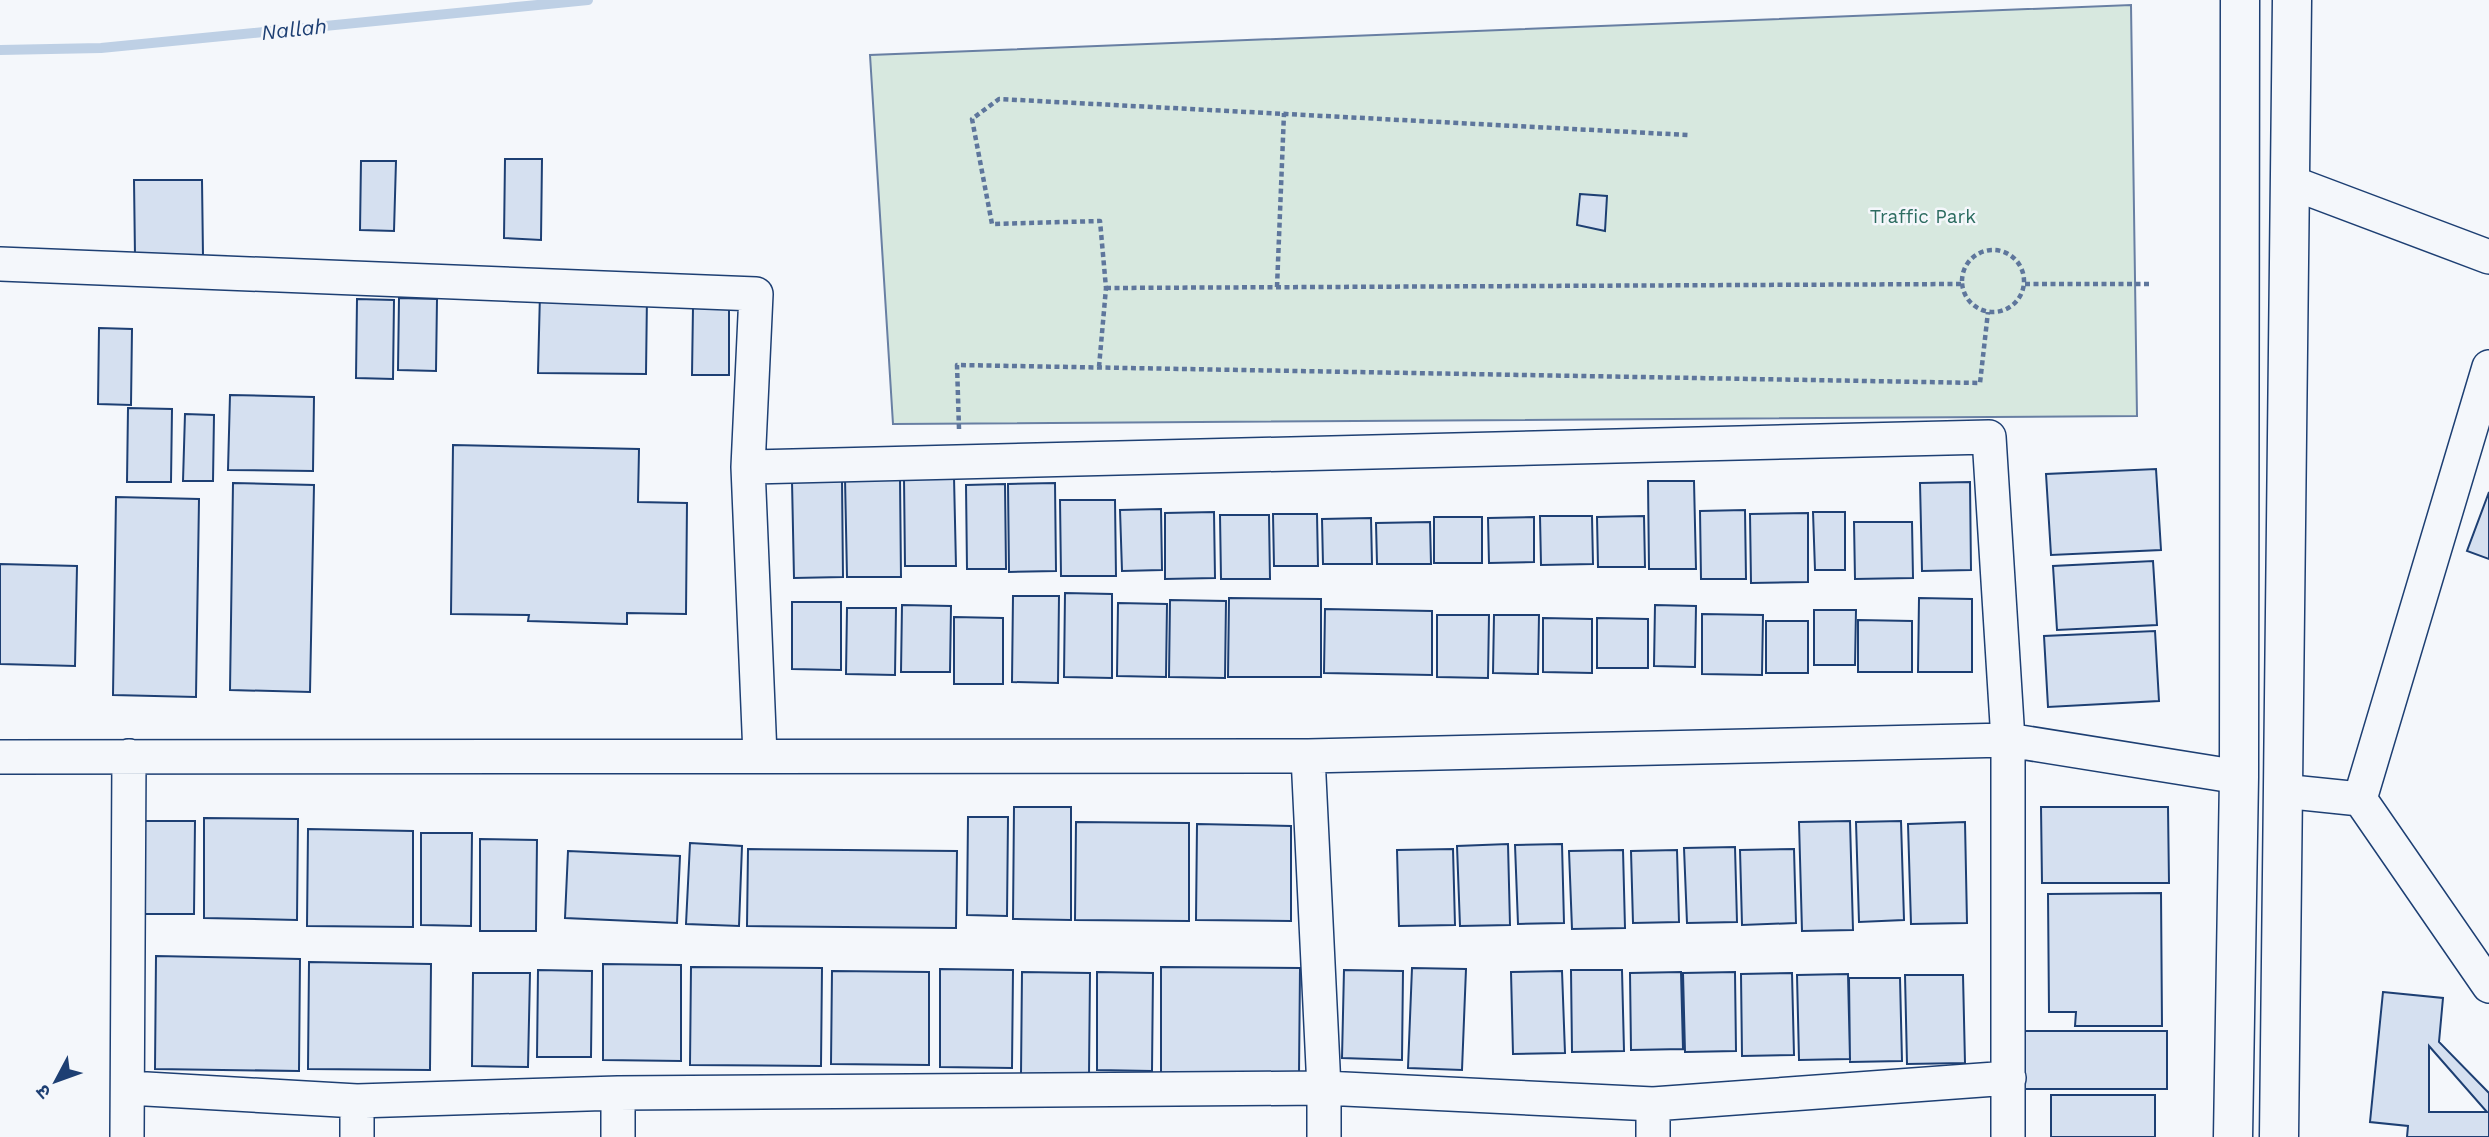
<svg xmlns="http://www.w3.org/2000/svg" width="2489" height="1137" viewBox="0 0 2489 1137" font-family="'Work Sans','Noto Sans Devanagari',sans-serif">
<rect width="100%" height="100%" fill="#f4f7fb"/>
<path fill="#d7e8df" stroke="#687fa3" stroke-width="2" d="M2131,5L2137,416L893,424L870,55Z"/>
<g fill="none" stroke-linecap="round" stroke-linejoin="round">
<path stroke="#bed0e5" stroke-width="10" d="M0,50L101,48L588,0"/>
</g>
<path fill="#d5e0f0" stroke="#1d3f73" stroke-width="2" fill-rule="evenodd" d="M505,159H542L541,240L504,238Z
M361,161H396L394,231L360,230Z
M134,180H202L203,256H135Z
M1580,194L1607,196L1605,231L1577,225Z
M540,293L647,295L646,374L538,373Z
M399,298L437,299L436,371L398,370Z
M357,299L394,300L393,379L356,378Z
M693,307H729V375H692Z
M99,328L132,329L131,405L98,404Z
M230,395L314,397L313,471L228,470Z
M128,408L172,409L171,482H127Z
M185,414L214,415L213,481H183Z
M453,445L639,449L638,502L687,503L686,614L627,613V624L528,621L529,615L451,614Z
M2156,469L2161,550L2051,555L2046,474Z
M954,477L956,566H905L904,478Z
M845,478H900L901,577H847Z
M842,480L843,577L794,578L792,481Z
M1648,481H1694L1696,569H1649Z
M1970,482L1971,570L1922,571L1920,483Z
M233,483L314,485L310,692L230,690Z
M1055,483L1056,571L1009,572L1008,484Z
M1005,484L1006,569H967L966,485Z
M2489,492V559L2467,551Z
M116,497L199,499L196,697L113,695Z
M1060,500H1115L1116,576H1061Z
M1161,509L1162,570L1122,571L1120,510Z
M1745,510L1746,579H1701L1700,511Z
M1214,512L1215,578L1165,579V513Z
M1813,512H1845V570H1815Z
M1808,513V582L1751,583L1750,514Z
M1273,514H1317L1318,566H1274Z
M1220,515H1269L1270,579H1221Z
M1540,516H1592L1593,564L1541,565Z
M1644,516L1645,567H1598L1597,517Z
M1434,517H1482V563H1434Z
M1534,517V562L1489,563L1488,518Z
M1371,518L1372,564H1323L1322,519Z
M1430,522L1431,564H1377L1376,523Z
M1854,522H1912L1913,578L1855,579Z
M2153,561L2157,625L2057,630L2053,566Z
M0,564L77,566L75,666L0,664Z
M1065,593L1112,594V678L1064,677Z
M1013,596H1059L1058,683L1012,682Z
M1229,598L1321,599V677H1228Z
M1919,598L1972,599V672H1918Z
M1170,600L1226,601L1225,678L1169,677Z
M792,602H841V670L792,669Z
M1118,603L1167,604L1166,677L1117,676Z
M902,605L951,606L950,672H901Z
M1655,605L1696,606L1695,667L1654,666Z
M847,608H896L895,675L846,674Z
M1325,609L1432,611V675L1324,673Z
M1814,610H1856L1855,665H1814Z
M1702,614L1763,615L1762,675L1702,674Z
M1437,615H1489L1488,678L1437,677Z
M1494,615H1539L1538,674L1493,673Z
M954,617L1003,618V684H954Z
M1543,618L1592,619V673L1543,672Z
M1597,618L1648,619V668H1597Z
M1858,620L1912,621V672H1858Z
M1766,621H1808V673H1766Z
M2155,631L2159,701L2048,707L2044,636Z
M1014,807H1071V920L1013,919Z
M2041,807H2168L2169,883H2042Z
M968,817H1008L1007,916L967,915Z
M204,818L298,819L297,920L204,918Z
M142,821H195L194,914H141Z
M1850,821L1853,930L1802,931L1799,822Z
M1901,821L1904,920L1859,922L1856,822Z
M1076,822L1189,823V921L1075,920Z
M1965,822L1967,923L1911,924L1908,824Z
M1197,824L1291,826V921L1196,920Z
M308,829L413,831V927L307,926Z
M421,833H472L471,926L421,925Z
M480,839L537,840L536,931H480Z
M690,843L742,846L739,926L686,924Z
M1508,844L1510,925L1460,926L1457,846Z
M1562,844L1564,923L1518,924L1515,845Z
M1735,847L1737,922L1687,923L1684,848Z
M748,849L957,851L956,928L747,926Z
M1453,849L1455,925L1399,926L1397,850Z
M1794,849L1796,923L1742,925L1740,850Z
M1623,850L1625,928L1572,929L1569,851Z
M1677,850L1679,922L1633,923L1631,851Z
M568,851L680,856L677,923L565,918Z
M2161,893L2162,1026H2075L2076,1012H2049L2048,894Z
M156,956L300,959L299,1071L155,1069Z
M309,962L431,964L430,1070L308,1069Z
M603,964L681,965V1061L603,1060Z
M691,967L822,968L821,1066L690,1065Z
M1161,967L1300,968L1299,1075L1161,1073Z
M1412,968L1466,969L1462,1070L1408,1068Z
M940,969L1013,970L1012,1068L940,1067Z
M538,970L592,971L591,1057H537Z
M1344,970L1403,971L1402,1060L1342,1058Z
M1571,970H1622L1624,1051L1572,1052Z
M832,971L929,972V1065L831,1064Z
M1562,971L1565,1053L1513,1054L1511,972Z
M1022,972L1090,973L1089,1076L1021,1075Z
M1097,972L1153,973L1152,1071L1097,1070Z
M1681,972L1683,1049L1631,1050L1630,973Z
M1735,972L1736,1051L1685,1052L1683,973Z
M473,973H530L528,1067L472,1066Z
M1792,973L1794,1055L1742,1056L1741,974Z
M1848,974L1850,1059L1799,1060L1797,975Z
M1905,975H1963L1965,1063L1907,1064Z
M1849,978H1900L1902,1061L1850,1062Z
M2383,992L2443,998L2439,1042L2489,1093V1137H2407L2408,1126L2370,1122ZM2429,1046L2487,1112H2429Z
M2018,1031H2167V1089H2019Z
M2051,1095H2155V1137H2051Z"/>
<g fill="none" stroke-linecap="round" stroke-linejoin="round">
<g stroke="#1d3f73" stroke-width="36">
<path id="minor" d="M2290,182L2489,257
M0,264L756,294L748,467L760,755
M748,467L1989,437L2008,740V1137
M1308,756L1324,1088V1137
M0,757L1308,756L2008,740L2239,777
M2283,791L2360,799L2489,986
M2360,799L2489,367
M129,1088L357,1101L618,1093L1324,1088L1653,1104L2009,1078
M618,1093V1137
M1653,1104V1137
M127,1137L129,756
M357,1137V1101"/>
</g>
<g stroke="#1d3f73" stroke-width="41">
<path id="tertiary" d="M2233,1137L2239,777L2240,0
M2279,1137L2292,0"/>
</g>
<path stroke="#5e769c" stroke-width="4.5" stroke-dasharray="5 3.5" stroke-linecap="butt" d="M1962 281a31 31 0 1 1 62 0a31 31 0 1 1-62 0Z
M2025,284H2152
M1277,287L1284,113
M1106,288L1961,284
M1099,367L1106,288L1100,221L992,224L972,119L999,99L1688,135
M959,429L957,365L1980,383L1988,312"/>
<use href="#minor" stroke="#f4f7fb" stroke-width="33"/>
<use href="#tertiary" stroke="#f4f7fb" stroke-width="38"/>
</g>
<g text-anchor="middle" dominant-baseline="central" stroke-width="5" stroke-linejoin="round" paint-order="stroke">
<g font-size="19" fill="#2c6c60" stroke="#f4f7fb">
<text x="1923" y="216">Traffic Park</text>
</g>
<g font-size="21" font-style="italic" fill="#1d3f73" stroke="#f4f7fb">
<text transform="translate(294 29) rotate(-6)">Nallah</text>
</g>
</g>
<g transform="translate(56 1081) rotate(229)" stroke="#f4f7fb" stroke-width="5" paint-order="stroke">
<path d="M0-5L12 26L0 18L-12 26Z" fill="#1d3f73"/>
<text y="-10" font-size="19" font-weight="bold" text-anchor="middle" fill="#1d3f73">उ</text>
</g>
</svg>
